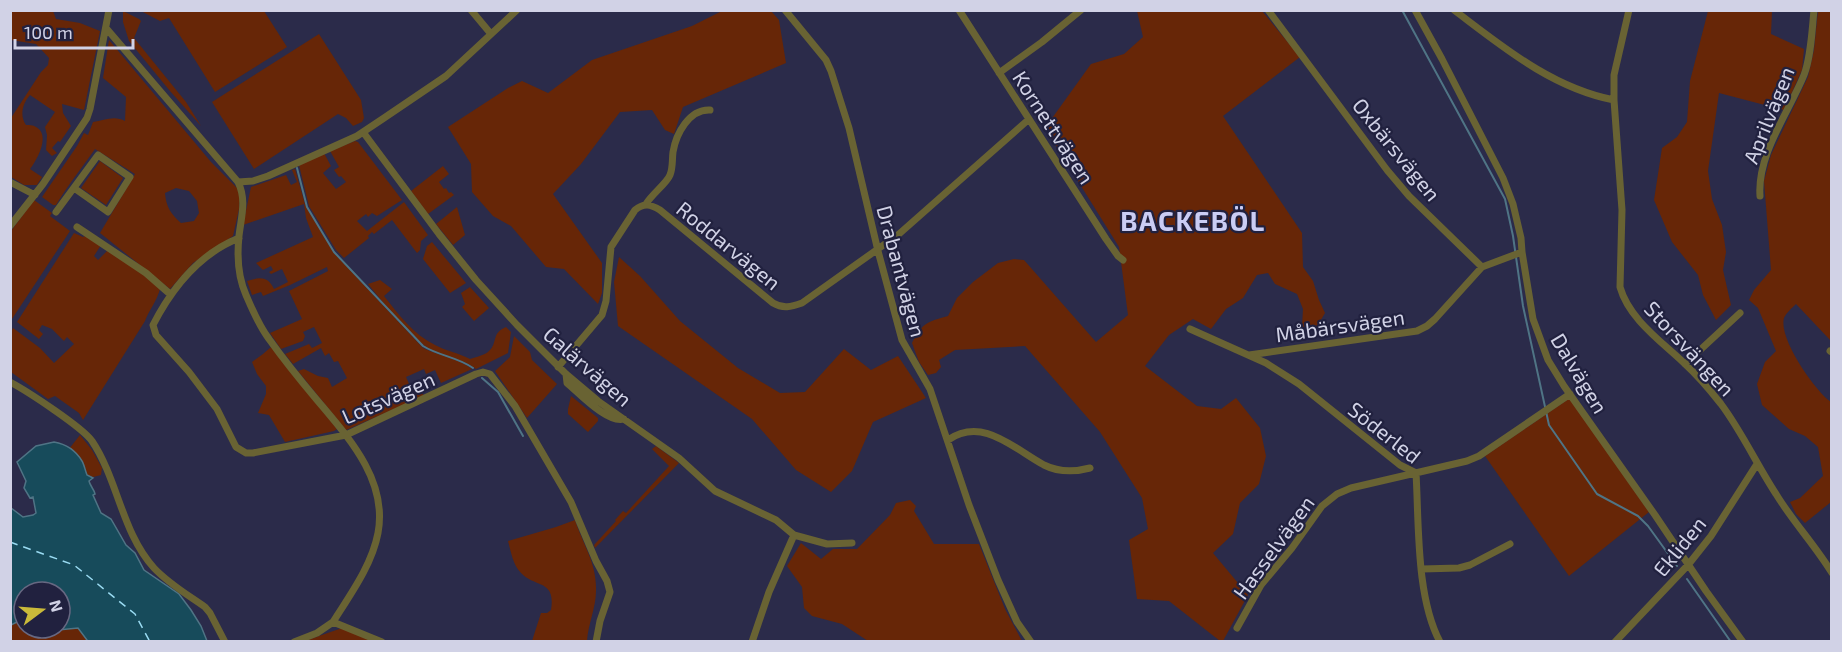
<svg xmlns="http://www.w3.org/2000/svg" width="1842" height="652" viewBox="0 0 1842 652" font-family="'Exo 2',sans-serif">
<rect width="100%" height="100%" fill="#2b2b4a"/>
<path fill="#672607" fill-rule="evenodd" d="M11,10L53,11L56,19L80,23L100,31L84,110L62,104L63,113L71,126L60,142L58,141L52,148L57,153L52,156L46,150L47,135L45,127L55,112L30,95C23,103 19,115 26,125C29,125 33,125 36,127C51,135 37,160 30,169L42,177L37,185H24L11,177V118L41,72L48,65L49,58L36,44L11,40Z
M724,10L771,11L779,20L786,63L683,107L674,134L665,130L652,110L620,112L581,164L553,194L602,263V293L598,304L564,269L546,267L511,226L493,216L472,192L471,164L448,127L508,88L522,81L548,93L592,60L692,26Z
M123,11L139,19L141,21L134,38L186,102L201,126L170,91L129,41L123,22Z
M141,11H264L287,47L215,92L169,18L160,21Z
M1137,11H1262L1300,57L1223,116L1302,233L1303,267L1313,281L1319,300L1325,313L1316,328L1302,327L1303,309L1297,294L1275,284L1268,273L1257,275L1243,298L1226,309L1211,329L1193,319L1169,335L1145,366L1197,406L1221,409L1236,398L1260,428L1266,456L1259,484L1240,503L1233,534L1213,553L1248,595L1223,641H1220L1169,601L1137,599L1129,540L1148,529L1142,498L1100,432L1025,346L955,350L939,360L941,367L936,373L928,375L919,362L912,343C923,322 927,322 948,316L957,298L973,282L998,263L1014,259L1024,260L1096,342L1128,315L1119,247L1045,128L1091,64L1124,54L1143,37Z
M1708,11H1772L1771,34L1804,49L1802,70L1784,110L1719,93L1708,171L1712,199L1722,225L1726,252L1723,270L1731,305L1716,320L1703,295L1698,275L1672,242L1654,200L1662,148L1677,137L1687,122L1690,81Z
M1818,11H1832L1831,341L1796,304C1792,308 1786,313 1784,318C1778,338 1815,391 1831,402V502L1805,523L1796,514L1790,502L1800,498L1823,476L1818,447L1805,436L1789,429L1762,405L1757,384L1765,362L1776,351L1758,308L1749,300L1754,290L1771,270L1764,181L1771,155L1808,77L1814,50Z
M319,34L361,100L364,118L362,122L353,126L346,118L338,114L254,169L212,102Z
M109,40L211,162L237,188L240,197L239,209L233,236L193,263L170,289L100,233L135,174L95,149C82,168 67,186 56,205H53L42,197L77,146L84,133L88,135L93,122C104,120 115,115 125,121L126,97L103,78ZM176,188L189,191L197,201L199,213L194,221L181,223C171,214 166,207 165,193Z
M355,141L358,142L402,200L377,216L372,213L368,217L366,214L357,221L367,231L404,202L428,235L421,241L420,250L417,253L392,220L374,234L372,232L368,236L369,238L344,258L336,250L309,206L299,165L324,153L331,166L323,173L336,189L346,182L341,176L339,177L334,170L339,167L330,151Z
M100,161L123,178L106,205L81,188Z
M443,166L449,174L439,182L444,189L446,188L449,193L451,192L454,195L428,214L411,191Z
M295,169L305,204L334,253L423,348C439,356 458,358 472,369L441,383L435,370L426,374L424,369L406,377L411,388L418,386L424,396L346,430L298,371L304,369L318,376L328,378L332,387L347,378L338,361L334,362L329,353L325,356L321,348L293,364L285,354L309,344L312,348L322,343L314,327L303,332L305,336L303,341L281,349L270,333L302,319L289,291L328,271L327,267L290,285L263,296L261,292L252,295L247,281C259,277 268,276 274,289L288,282L282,269L271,274L269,272L273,270L271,266L263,270L256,263L313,237L306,218L304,204L243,225L251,187L286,175L291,185L297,182L292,170Z
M34,200L52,213L50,216L70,231L10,322V245L12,242L11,241V231Z
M457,207L465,235L453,245L436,224Z
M74,233L83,237L87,235L101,245L94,256L98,260L109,249L142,272L160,289C157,301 149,310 145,321L83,420L79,413L55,396L48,399L11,372V332L13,328L40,348L54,363L74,344L67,337L64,341L52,329L42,325L39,330L43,334L39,339L17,322Z
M432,242L466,283L450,293L423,259L427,246Z
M619,257L640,276L680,321L738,368L780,393L805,392L844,349L871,370L898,356L926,398L873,422L852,471L831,492L796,470L752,419L618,326L614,282Z
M380,280L392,289L384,296C399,315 413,334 435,345C446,351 459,353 470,359C476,357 485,355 489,351C498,343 491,333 506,327L511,332L508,353L476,369C461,357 439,358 425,346C403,329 386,306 368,284Z
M470,287L489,308L474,321L462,307L465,304L461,293Z
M514,336L530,352L532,360L557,384L527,418L495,371L510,357Z
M271,347L337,429L334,431L285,442L269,415L258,413L266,394V386L257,374L252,362L263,354Z
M571,396L598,418V421L588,432L568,414V409Z
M1570,398L1649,512L1569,576L1485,456Z
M80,435L92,450L102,468L101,475L93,477L87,475L80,459L69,449Z
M656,446L679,463L595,548L594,545L616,521L615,520L623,511L626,513L669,466L652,449Z
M910,500L916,506L914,511L934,544H979L1005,609L1022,641H868L842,624L812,616L804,608L802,587L787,566L801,543L821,559L833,549H857L890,515L896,503Z
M575,520C583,545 597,563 596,591C596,608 588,624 587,641H532L541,613H547L551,610C556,579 535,588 521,573C513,565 511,552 508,541L556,527Z
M10,570L91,583L139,641H11ZM24,592H60V628H24Z
M342,628L374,642H302Z"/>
<path fill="#174b5b" stroke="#4f7485" stroke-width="1.5" d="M54,442C66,444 76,451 82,461C84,464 85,470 87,475L93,478L89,481C90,486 94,489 95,494L93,495L101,513L111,519L126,545L135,553L144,570L179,594L191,610L201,626L207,641H87V640L78,628L58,630L53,628H60V592H24V621H19L11,625V508L23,517L33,515L36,513L33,497L30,498L24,488L26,481L17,462L36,446Z"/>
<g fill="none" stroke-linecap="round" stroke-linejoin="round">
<path stroke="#4f7485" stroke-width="2" d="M1402,10L1505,199L1513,236L1523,306L1549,425L1597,494L1638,516L1648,526L1677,566
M297,168L307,207L334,252L423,346C439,356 458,357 473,368
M482,378L498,392L523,436
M1687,579L1731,642"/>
<path stroke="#9adbf2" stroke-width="1.5" stroke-dasharray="8 6" stroke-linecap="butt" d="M10,542L74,565L135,614L150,642"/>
<path stroke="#696333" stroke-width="7" d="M471,10L491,34
M785,10L826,60L831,71L849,128L878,251L902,340L930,389L969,505L998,580L1017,622L1031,642
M959,10L1106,239L1118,256L1123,260
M1268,10L1387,170L1409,196L1482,267L1522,252
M1415,10L1442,59L1503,178L1513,204L1521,238L1522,252L1533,319L1548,360L1564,386L1655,515L1706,591L1743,642
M1454,10C1503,47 1552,88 1614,100
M1629,10L1614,75V100L1622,210L1620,287C1629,319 1661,341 1684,363C1697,375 1710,390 1721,404C1742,432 1757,465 1776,494C1793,522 1815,545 1832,573
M106,28L238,182C247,200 241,218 239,236C237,255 238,277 246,295C252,309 259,326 269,339C284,360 301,381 317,400C348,437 388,480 378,533C372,565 350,595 333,622
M999,73L1042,42L1081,10
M363,132L439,234L476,280L517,325L566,374L598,401L679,458L715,491L776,520L794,535L827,544L852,543
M10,182L35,195
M238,182L253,181L268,176L357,136L384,118L446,76L517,10
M1760,196C1757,154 1789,112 1804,75C1811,57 1812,30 1814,10
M646,204C652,194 667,183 670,175C673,168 672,160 673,152C676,134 689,109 710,110
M56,212L98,155L130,177L108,212L74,188
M10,226L43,184L87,118L90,109L109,10
M77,227L146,273L170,294
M239,238C199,254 172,288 153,325L156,335L189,372L217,409L236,447L246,453H253L346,435L476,374L483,372L490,374L515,406L571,502L596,561L607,581L610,592L600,621L596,642
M1190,329L1266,363L1299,384L1400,465L1416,473C1419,524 1416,597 1440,642
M1830,351L1832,352
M1249,355L1417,331L1427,326L1435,319L1482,267
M1685,364L1740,313
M558,367L602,315L606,301L611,247L635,210C644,203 650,204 660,210L773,303C783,309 791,307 802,303L899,234L1028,120
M566,374L567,383C580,394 608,424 624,419
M10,382C27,391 82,427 92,441C118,480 122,533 154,568C169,584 188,595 205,607L210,613L225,642
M948,440C983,416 1014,449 1044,465C1058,472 1075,472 1090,468
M1422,569L1459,568L1470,565L1510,544
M1237,628L1261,585L1292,548L1322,506L1337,494L1351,488L1467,461L1479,456L1570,394
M294,642L317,633L333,622L382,642
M752,642L769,592L794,535
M1615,642L1688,565L1711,536L1757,464"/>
</g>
<g text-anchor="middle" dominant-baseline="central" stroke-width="4.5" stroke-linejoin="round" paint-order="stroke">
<g font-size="21" fill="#d1d2e6" stroke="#21213f">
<text transform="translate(1768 115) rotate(-68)">Aprilvägen</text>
<text transform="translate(1054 127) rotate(57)">Kornettvägen</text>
<text transform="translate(1397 149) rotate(51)">Oxbärsvägen</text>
<text transform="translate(729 245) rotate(39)">Roddarvägen</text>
<text transform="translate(902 271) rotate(75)">Drabantvägen</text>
<text transform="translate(1340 325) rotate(-8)">Måbärsvägen</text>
<text transform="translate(1690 348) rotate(47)">Storsvängen</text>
<text transform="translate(588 366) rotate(41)">Galärvägen</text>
<text transform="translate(1580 373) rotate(59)">Dalvägen</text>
<text transform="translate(388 397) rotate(-24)">Lotsvägen</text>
<text transform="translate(1385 432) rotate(38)">Söderled</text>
<text transform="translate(1679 546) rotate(-51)">Ekliden</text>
<text transform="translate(1273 547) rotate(-54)">Hasselvägen</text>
</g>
<g font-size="27" font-weight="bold" letter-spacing="1.5" fill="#cacdf4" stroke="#21213f">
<text x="1193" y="220">BACKEBÖL</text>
</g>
</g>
<rect width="1842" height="652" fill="none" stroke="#d1d2e6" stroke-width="24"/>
<g transform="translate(42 610) rotate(74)"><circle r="28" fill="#21213f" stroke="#676882" stroke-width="1.5"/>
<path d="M0-4.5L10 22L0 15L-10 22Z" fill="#caba3a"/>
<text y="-9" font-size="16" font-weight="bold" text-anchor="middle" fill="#d1d2e6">N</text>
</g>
<path d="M15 39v9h118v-9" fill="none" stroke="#d1d2e6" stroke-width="3"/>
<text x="24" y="39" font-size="18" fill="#d1d2e6" stroke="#21213f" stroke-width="4.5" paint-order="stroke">100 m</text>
</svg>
